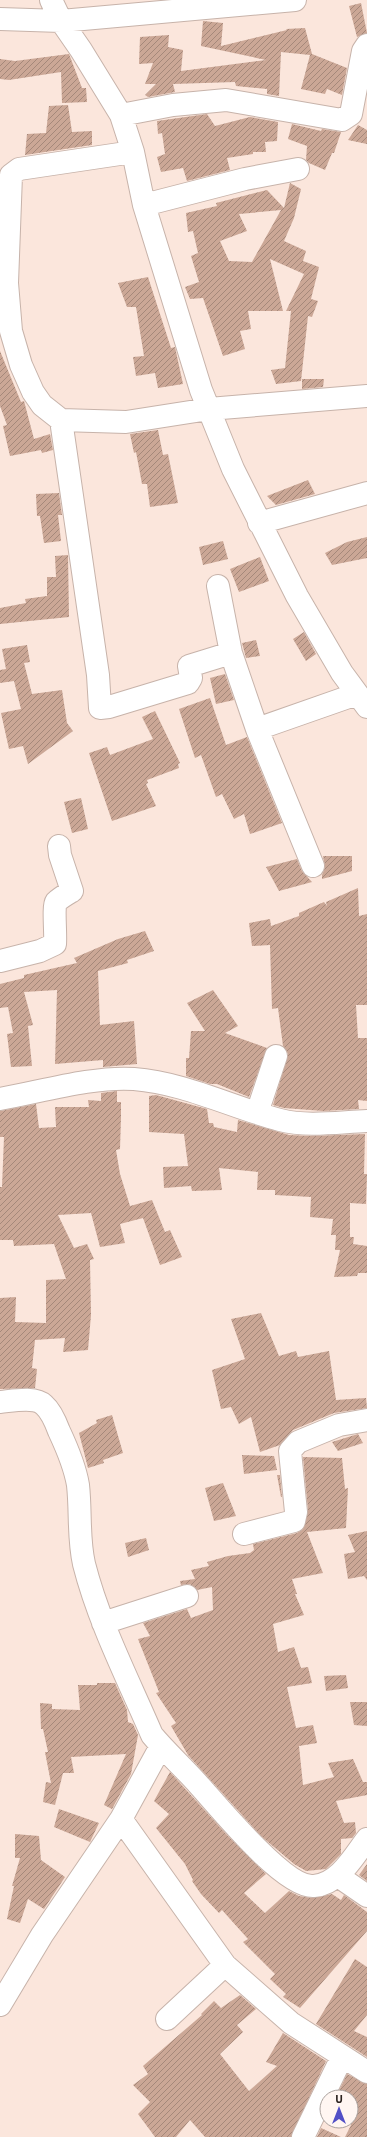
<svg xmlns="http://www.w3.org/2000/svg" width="367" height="2137" viewBox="0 0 367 2137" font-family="'IBM Plex Sans',sans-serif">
<defs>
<pattern id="building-hatch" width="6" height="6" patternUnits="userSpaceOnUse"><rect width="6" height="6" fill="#cba796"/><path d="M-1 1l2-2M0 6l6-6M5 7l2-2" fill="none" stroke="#a5887a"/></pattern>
</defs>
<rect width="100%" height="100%" fill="#fbe6dc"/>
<path fill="url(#building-hatch)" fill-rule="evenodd" d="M361,3L367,33L357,37L349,6Z
M203,21L223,23L221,46L287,30L286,29L305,28L312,54L347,68L342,95L327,89L325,94L301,89L310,55L281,52L279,96L267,94V89L236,86L235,82L173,84L175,92L148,97L145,95L156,84H145L153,63L139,64L140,37L169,35L168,47L183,50L181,71L266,60L201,46Z
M69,54L82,88H86L87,102L62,103L61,72L9,80L0,79V59L15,61Z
M68,105L72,132L92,131V145L25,155L27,134L46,133L49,106Z
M207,114L215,126L250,117L278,122L277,141L265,142L266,152H253V154L227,158L230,170L187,181L183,168L161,172L157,157L165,154L162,133L158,134L157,121Z
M292,124L321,131L322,129L341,132L334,153H332L325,170L309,163L306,160L307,146L288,139Z
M358,125L367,130V144L348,140Z
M290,183L301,189L294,218L284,241L306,251L303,261L319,267L311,299L318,301L312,317L308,316L301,381L276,384L271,370L285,368L291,311H286L304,274L270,259L283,311H248L251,329L240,331L245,349L223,356L203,298L190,299L185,287L199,282L191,256L198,253L193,231L188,232L186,213L217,206L216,203L267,190L284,208ZM281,210L252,262L229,261L220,241L247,231L239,214Z
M148,277L171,348L175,347L183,384L158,388L155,373L136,376L133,357L144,356L136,307H127L118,283Z
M0,351L21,402L24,401L34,439L50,434L53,450L42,453L41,450L10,456L3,426L7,425L0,406Z
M302,379H324L323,387L302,389Z
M158,430L163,455L168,454L178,503L150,507L147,484H142L136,452L134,453L130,434Z
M308,480L315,494L276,505L267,496Z
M59,493L62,515H58L61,541L44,543L40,516H37L36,494Z
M367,537V558L332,565L325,553L347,542Z
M223,541L228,559L203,565L199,547Z
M68,555L69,617L0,624V608L26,603L25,599L47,596V577H56L55,556Z
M260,557L269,581L239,592L230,569Z
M304,632L316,654L306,661L293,639Z
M256,640L260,656L246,658L242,643Z
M27,645L30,662L24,663L32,694L62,690L67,723L73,731L28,764L23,746L9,749L1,713L21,709L14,681L0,683V670L6,669L2,649Z
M225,674L234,700L216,704L210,678Z
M210,698L226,745L247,737L282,823L250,834L244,814L234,819L222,794L216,797L201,755L195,758L179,709Z
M155,711L180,763L178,764L179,768L147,780L148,783L146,784L156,806L112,821L89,753L107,747L110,755L153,739L142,717Z
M81,798L88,829L72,833L64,802Z
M323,856H352V871L322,879V875L325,867Z
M297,859L302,871L312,882L279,891L266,867Z
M358,888L359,916L367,914V1005H356L358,1038H367V1101L358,1100L359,1109L323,1111L284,1108L273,1105L288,1054L283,1046L278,1008L272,1009L270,945L252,946L249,923L270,919L271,926L299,916V913L324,902L327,906L326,902Z
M145,931L154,951L127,960L128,963L98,971L100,1025L134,1021L137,1064L103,1067V1060L55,1064L57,990L24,992L33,1025L28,1026L32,1066L11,1067L7,1034L13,1033L8,1007L0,1008V984L24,978V975L77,963L74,958L118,939Z
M213,990L238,1026L225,1033L267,1048L249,1097L217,1084H210L186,1076V1058H189L191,1031H205L187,1003Z
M117,1091V1102H121V1117L120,1149L116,1150L120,1174L130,1206L152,1200L165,1232L170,1230L182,1257L160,1265L143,1218L120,1224L125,1243L100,1247L91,1213L58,1215L74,1248L87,1244L94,1259L90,1260L91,1315L88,1350L63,1352L65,1338L35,1340L32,1368L37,1369L35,1388L0,1389V1298L16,1297L15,1322L46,1323V1280L66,1279L54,1244L14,1246L13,1240H0V1187H2L4,1137H0V1111L36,1104L39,1128L56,1127L55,1107H89L88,1100L101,1101V1093Z
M156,1095L207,1109L209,1123H213L214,1127L237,1132L238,1120L289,1135L312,1136L365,1134L364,1174H367L366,1204L350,1203V1237H354L353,1244L367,1246V1273H358L357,1276L334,1277L340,1250H335L336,1235H331L333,1219L310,1217L311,1197L275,1195V1190H257L258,1172L219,1168L222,1190L192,1191L191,1186L164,1188L163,1167L188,1166L184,1134L149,1132V1096Z
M261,1313L279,1356L296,1351L298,1357L329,1351L336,1400L366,1398L367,1408L334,1413L293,1430L280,1445L260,1452L251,1417L239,1424L231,1407L221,1409L212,1370L245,1359L231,1319Z
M112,1415L123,1453L103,1460L104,1463L88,1468L79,1433L97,1423L96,1420Z
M358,1434L363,1443L338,1451L332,1442Z
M242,1455L274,1456L277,1470L244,1474Z
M303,1457L342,1458L345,1489L348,1488L346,1528L307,1532L323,1573L292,1579L297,1594H295L304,1615L273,1624L278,1652L294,1647L301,1668L308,1667L312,1683L287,1687L296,1728L313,1725L317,1743L299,1746L303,1785L334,1777L328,1763L353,1759L363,1782H367V1795L336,1801L344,1823L355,1822L356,1833L352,1838L341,1839V1854L326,1869L306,1871L294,1864L261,1836L188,1755L171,1726L176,1723L156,1693L159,1692L138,1639L150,1636L143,1623L187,1609L191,1618L213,1610L212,1587L197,1590L190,1584L181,1585L180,1581L195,1579L191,1570L209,1566L207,1562L228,1556L250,1553L254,1550L253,1544L297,1533L303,1529L308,1511Z
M277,1475H280L282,1497H281Z
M223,1483L236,1516L214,1521L205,1488Z
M367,1531V1580L364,1576L348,1579L344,1554L355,1552L348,1535Z
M146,1538L149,1550L128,1557L125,1543Z
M346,1675L348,1688L326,1691L324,1676Z
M97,1683H115L127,1710L128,1722L133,1724L138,1735L131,1774L112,1809L104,1805L126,1754L71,1757L74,1773H63L55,1805L43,1802L46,1782L51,1783L45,1752H48L43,1729H41L40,1703L52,1704V1709L80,1710L78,1685H97Z
M350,1702H367V1726L354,1725Z
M170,1772L227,1835L266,1874L244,1893L265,1913L289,1891L299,1896L312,1898L332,1894L341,1900L344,1895L367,1912V1931L300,2008L283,1997L286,1994L270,1979L275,1974L243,1942L248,1939L222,1910L219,1913L201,1894L192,1881L193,1880L185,1864L156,1828L169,1814L154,1801Z
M59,1809L99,1823L90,1842L54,1827Z
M15,1834L39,1836L41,1860L65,1877L44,1909L28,1899L20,1923L7,1919L14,1886H12L20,1858H15Z
M367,1864V1881L359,1875Z
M355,1959L367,1967V2015L354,2031L367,2037V2057L316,2024Z
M240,1995L256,2009L237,2025L243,2032L220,2054L249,2091L277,2066L266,2062L283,2033L326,2061L291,2137H205L190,2120L176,2137H155L138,2114L150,2102L133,2085L148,2074L143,2066L202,2015L201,2014L214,2001L221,2008Z
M347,2074L367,2084V2137H345L351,2125V2097H336Z
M321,2128L341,2137H317Z"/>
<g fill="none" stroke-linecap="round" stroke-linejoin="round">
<g stroke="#c7b3aa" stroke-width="24">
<path id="minor" d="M51,0L61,21L81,50L121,115L133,152L144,205L201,390L233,469L297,596L342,673L367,707
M0,19L61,21L295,0
M121,115L173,105L226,100L342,120L351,114L363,51L367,45
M133,152L19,169L11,175L7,283L11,331L21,365L33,392L42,405L61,420L126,422L209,409L367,396
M144,205L245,179L298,169
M61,420L98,675L100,708L109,707L188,683L191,678L189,666L231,653L257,729L313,866
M259,523L367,493
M218,586L231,653
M257,729L357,694
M0,961L40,951L55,944C56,936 53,906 56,902C60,898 67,894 72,891L60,855L59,846
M0,1099C40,1092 94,1076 134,1079C185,1083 231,1107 280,1120C307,1127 339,1122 367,1121
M257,1113L276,1056
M0,1402C12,1401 35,1396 44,1405C51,1411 56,1423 59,1431C67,1448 75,1467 78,1485C81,1512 78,1538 84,1564C99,1623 128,1679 152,1735C166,1752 183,1767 198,1784C218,1806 285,1889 314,1886C339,1884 354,1856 367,1839
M244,1534L294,1521L296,1512L290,1451L298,1442L339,1425L367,1420
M103,1623L187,1596
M121,1819L225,1965L291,2023L367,2072
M338,1876L367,1896
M0,2005L42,1935L121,1819L161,1746
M167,2019L225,1965
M303,2137L342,2057"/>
</g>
<use href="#minor" stroke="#fff" stroke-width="22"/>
</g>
<g transform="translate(339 2109)"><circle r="19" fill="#fff6f2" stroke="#aaa29e"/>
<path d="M0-3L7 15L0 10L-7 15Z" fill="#514fc6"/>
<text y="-6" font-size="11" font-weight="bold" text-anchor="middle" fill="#2b2320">U</text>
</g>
</svg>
